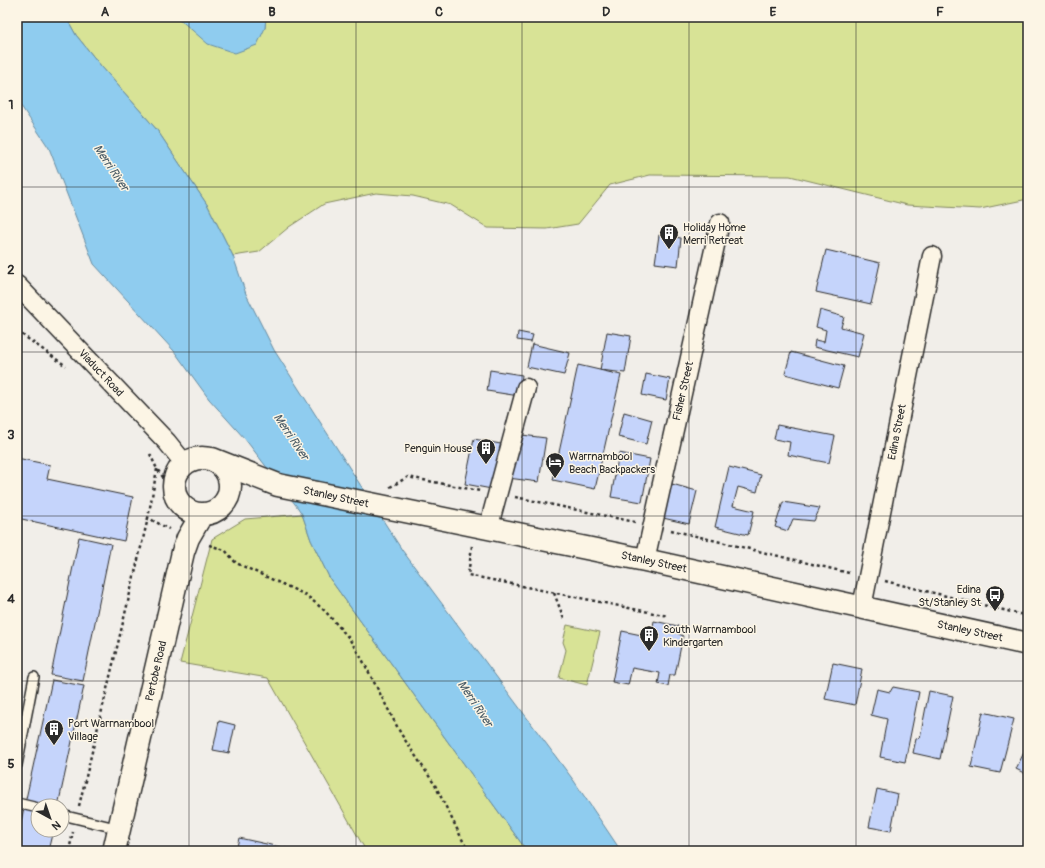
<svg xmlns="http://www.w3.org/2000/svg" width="1045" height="868" viewBox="0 0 1045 868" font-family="Pangolin,sans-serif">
<rect width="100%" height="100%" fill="#f1eee9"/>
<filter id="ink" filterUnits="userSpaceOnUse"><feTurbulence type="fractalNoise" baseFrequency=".025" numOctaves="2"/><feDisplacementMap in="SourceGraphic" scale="8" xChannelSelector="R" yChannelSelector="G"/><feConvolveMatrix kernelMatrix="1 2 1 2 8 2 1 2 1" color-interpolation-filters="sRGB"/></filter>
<g filter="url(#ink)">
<path fill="#d8e396" stroke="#828760" d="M66,17H177L180,19L265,28L266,17H1028V199L980,209L907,205L790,176L650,175L610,185L578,224L547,229L488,228L451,205L413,196L376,193L324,204L289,227L259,252L233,256L208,206L157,130L101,66L76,35Z
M302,514L311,540L330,579L527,851H366L268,678L180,663L212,539L245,519Z
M567,625L600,632L587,685L559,678L566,650L563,642Z"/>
<path fill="#8fccef" stroke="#678ca1" d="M17,17H66L76,35L101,66L157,130L208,206L233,256L246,294L274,350L402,550L574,781L621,851H527L330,579L311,540L302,514L298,508L245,439L209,399L174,351L94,264L49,148L17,100Z
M177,17H266L265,28L257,45L235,53L208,44Z"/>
<path fill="#c5d4fb" stroke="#2b2b2b" d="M659,235L681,238L678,266L655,263Z
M826,250L880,263L871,304L816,292Z
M820,310L844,317L841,327L864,333L858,357L814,347L815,340L824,342L826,330L816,327Z
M518,332L533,335L531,342L517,340Z
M607,332L631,336L625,373L600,370Z
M532,344L570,353L564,375L527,367Z
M791,352L844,366L838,388L785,374Z
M578,365L621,375L595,489L553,480Z
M490,370L522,375L519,396L487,391Z
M646,374L670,379L666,400L642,395Z
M624,412L652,420L646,444L618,437Z
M777,425L835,436L829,463L788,455L790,442L774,439Z
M514,434L546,438L539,482L508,478Z
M474,439L506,445L497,490L465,484Z
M619,453L650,459L642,502L611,497Z
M17,458L50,465L47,479L133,497L124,541L17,518Z
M729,467L761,475L757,492L738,487L733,506L754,511L748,535L715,527Z
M672,484L697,491L689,524L663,518Z
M783,502L820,508L814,521L793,519L788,531L775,527Z
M79,537L111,544L83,681L51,675Z
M654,621L678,626L677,633L683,636L675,675H670L668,686L658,684L660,673L632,668L628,685L612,682L622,631L651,637Z
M833,663L862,669L855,705L825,699Z
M52,680L84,686L58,806H38V830H53L48,851H17V840Z
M893,687L919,692L905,762L880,757L887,719L871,715L877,689L890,692Z
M929,691L953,696L940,759L913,753L916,739L920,738Z
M983,712L1014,719L1000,773L971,767Z
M219,721L235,725L229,753L213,750Z
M1028,744V775L1016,769Z
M877,789L898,794L891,831L869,827Z
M239,838L298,851H236Z"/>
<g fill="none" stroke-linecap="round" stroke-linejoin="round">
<g stroke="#2b2b2b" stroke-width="12">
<path id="service" d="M17,765L34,677
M17,803L38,808
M62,815L120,829"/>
</g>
<g stroke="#2b2b2b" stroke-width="21">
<path id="minor" d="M17,285L167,442L184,463
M488,529L526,388
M645,560L720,223
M862,607L932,256"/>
</g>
<g stroke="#2b2b2b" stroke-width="25">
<path id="tertiary" d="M174 486a28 28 0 1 1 56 0a28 28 0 1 1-56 0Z
M212,459L278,485L645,560L1028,644
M114,851L183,552L188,538L202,514"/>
</g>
<path stroke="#2b2b2b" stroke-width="2.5" stroke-dasharray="3 3" stroke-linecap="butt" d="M17,331L66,366
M150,454L157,469L174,492
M157,469L148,518L169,529
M390,487L408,477L480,491
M515,497L635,522
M671,530L849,573
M209,545L225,550L236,563L306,595L325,611L348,637L362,659L401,734L435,785L468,851
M472,546L468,575L668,616
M885,581L1028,616
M554,593L564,619
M79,806L148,518
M69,851L73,832"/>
<use href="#service" stroke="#fcf5e5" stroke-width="9"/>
<use href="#minor" stroke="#fcf5e5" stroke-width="18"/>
<use href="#tertiary" stroke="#fcf5e5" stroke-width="22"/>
</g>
</g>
<path fill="none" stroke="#2b2b2b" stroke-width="1" stroke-opacity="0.55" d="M189,17V851M356,17V851M522,17V851M689,17V851M856,17V851M17,187H1028M17,352H1028M17,516H1028M17,681H1028"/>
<defs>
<g id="building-pin" transform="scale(1)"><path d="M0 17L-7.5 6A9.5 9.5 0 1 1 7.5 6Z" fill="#2b2b2b" stroke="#fcf5e5"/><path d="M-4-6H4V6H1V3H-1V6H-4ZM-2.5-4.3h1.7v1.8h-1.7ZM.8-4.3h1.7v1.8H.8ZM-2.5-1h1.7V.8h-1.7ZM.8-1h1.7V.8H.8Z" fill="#fff"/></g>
<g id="hotel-pin" transform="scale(1)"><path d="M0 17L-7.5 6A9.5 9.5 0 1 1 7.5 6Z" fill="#2b2b2b" stroke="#fcf5e5"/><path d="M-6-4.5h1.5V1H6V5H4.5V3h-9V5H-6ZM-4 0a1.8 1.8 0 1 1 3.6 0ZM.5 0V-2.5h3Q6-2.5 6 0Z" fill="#fff"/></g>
<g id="bus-pin" transform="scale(1)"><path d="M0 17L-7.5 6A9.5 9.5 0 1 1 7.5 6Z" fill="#2b2b2b" stroke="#fcf5e5"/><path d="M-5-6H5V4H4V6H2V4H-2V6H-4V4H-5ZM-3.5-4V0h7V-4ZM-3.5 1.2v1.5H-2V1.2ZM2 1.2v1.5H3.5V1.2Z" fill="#fff"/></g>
</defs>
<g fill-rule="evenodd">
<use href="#building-pin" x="669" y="233"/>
<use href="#building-pin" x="486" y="448"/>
<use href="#hotel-pin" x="555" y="462"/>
<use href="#bus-pin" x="995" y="595"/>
<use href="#building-pin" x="649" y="635"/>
<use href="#building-pin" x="54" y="729"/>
</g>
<g text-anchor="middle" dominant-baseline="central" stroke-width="3" stroke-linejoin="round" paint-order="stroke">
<g font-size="11" fill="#2b2b2b" stroke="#fcf5e5" text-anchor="start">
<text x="683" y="227">Holiday Home<tspan x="683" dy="13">Merri Retreat</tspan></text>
<text x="472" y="448" text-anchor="end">Penguin House</text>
<text x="569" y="456">Warrnambool<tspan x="569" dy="13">Beach Backpackers</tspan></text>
<text x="981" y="589" text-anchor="end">Edina<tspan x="981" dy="13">St/Stanley St</tspan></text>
<text x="663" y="629">South Warrnambool<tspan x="663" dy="13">Kindergarten</tspan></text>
<text x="68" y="723">Port Warrnambool<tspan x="68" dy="13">Village</tspan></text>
</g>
<g font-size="11" fill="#2b2b2b" stroke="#fcf5e5">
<text transform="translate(101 373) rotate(47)">Viaduct Road</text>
<text transform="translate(683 391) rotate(-77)">Fisher Street</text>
<text transform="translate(897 432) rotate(-79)">Edina Street</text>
<text transform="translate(336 497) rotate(12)">Stanley Street</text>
<text transform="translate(654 562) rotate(12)">Stanley Street</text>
<text transform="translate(970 631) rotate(12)">Stanley Street</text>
<text transform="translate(156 671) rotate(-77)">Pertobe Road</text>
</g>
<g font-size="12" font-style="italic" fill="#495b66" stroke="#fcf5e5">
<text transform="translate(111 168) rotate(56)">Merri River</text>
<text transform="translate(291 437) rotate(56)">Merri River</text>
<text transform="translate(475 704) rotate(56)">Merri River</text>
</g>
</g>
<rect width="1045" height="868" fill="none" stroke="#fcf5e5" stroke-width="44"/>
<g transform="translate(50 818) rotate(140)"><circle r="19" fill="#fcf5e5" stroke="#a8a49b"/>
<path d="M0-3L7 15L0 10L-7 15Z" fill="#2b2b2b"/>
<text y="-6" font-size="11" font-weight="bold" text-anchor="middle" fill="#2b2b2b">N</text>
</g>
<rect x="22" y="22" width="1001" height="824" fill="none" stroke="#2b2b2b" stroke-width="1.5"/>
<g font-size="13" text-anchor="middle" font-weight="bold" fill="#2b2b2b">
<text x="105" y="16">A</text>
<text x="272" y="16">B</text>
<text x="439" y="16">C</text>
<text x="606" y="16">D</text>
<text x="773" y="16">E</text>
<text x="940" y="16">F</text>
<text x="11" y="109">1</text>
<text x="11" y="274">2</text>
<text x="11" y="439">3</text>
<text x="11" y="603">4</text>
<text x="11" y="768">5</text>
</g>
</svg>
